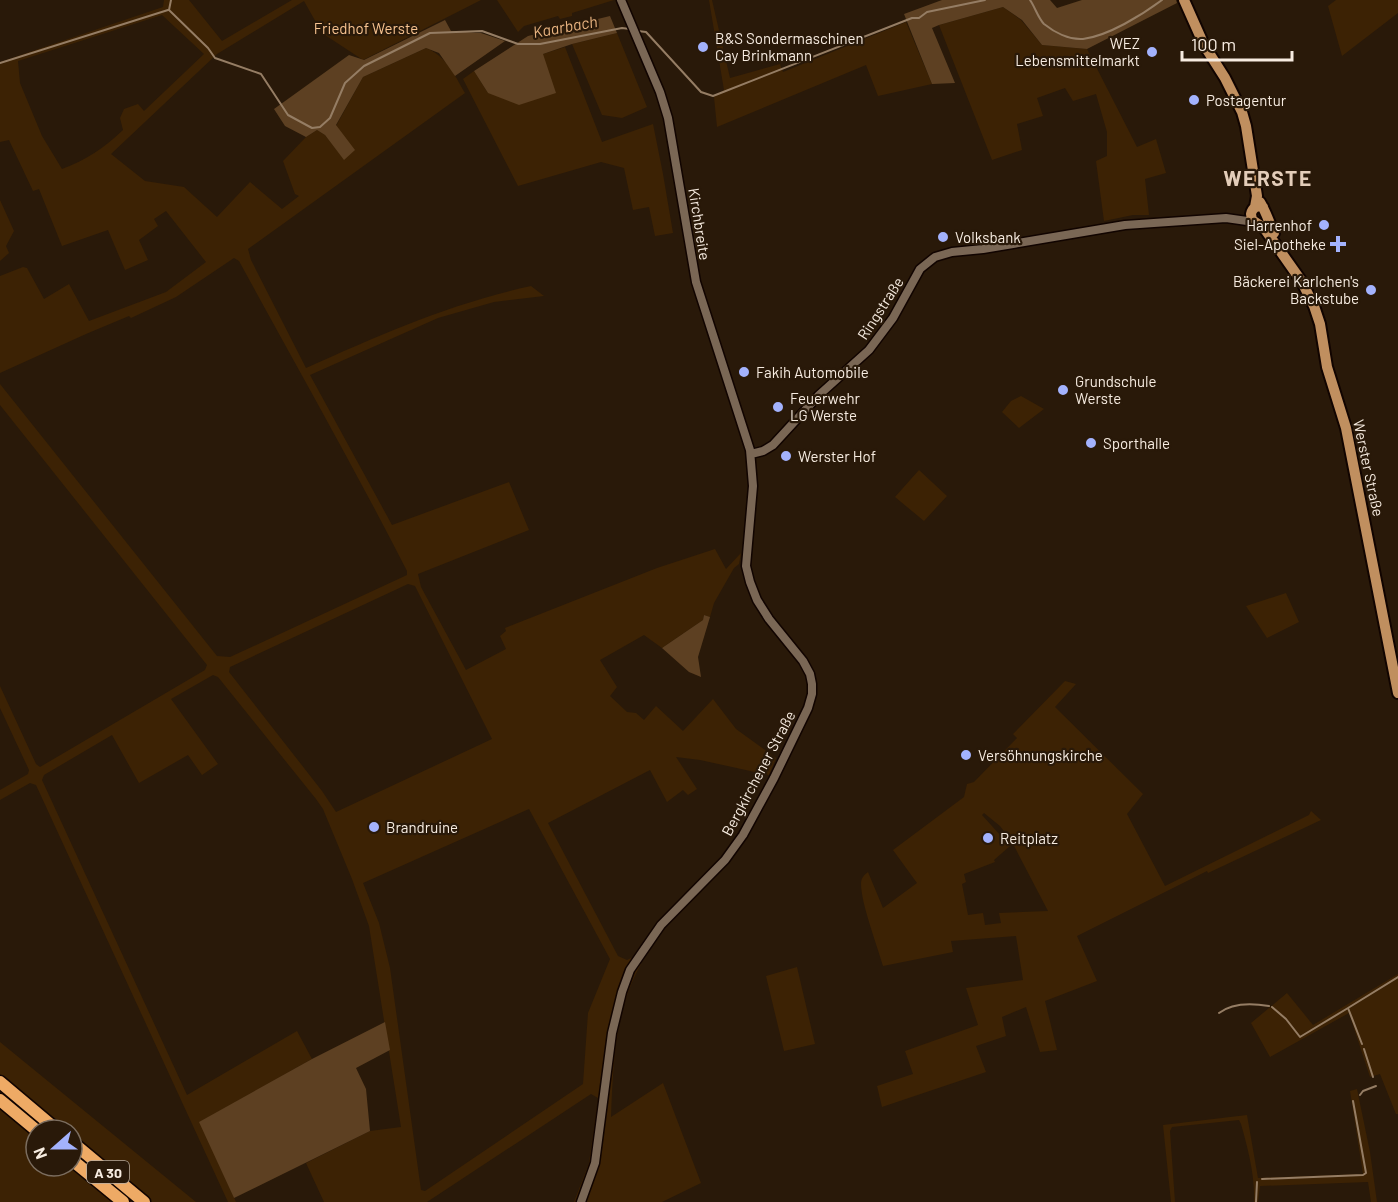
<svg xmlns="http://www.w3.org/2000/svg" width="1398" height="1202" viewBox="0 0 1398 1202" font-family="Barlow,sans-serif">
<rect width="100%" height="100%" fill="#291909"/>
<path fill="#3c2204" fill-rule="evenodd" d="M164,0H189L222,41L292,0H481L363,60L322,33L304,1L217,54L111,154L145,181L184,187L217,217L250,182L282,209L299,196L295,194L283,161L306,137L317,130L325,135L344,159L336,126L363,77L426,48C446,56 454,74 465,93L248,249L251,260L306,368C379,335 452,303 531,286L544,296L494,302L438,318L310,375L392,525L509,482L529,530L418,574L421,587L466,670L506,649L500,636L506,631L505,628L657,568L715,549L726,569L741,553L739,564L734,568L714,603L710,617L704,615L703,620L662,648L644,635L600,660L617,687L610,696L627,712L636,713L644,720L656,706L683,731L713,699L736,729L776,758L769,775L700,760L676,757L697,789L688,795L683,790L667,802L650,770L548,823L618,956L627,960L633,957L641,964C615,1010 613,1065 611,1117L663,1083L701,1183L662,1202H574L589,1163L598,1098L591,1094L427,1202H324L306,1163L370,1131L401,1127L369,926L352,879L323,809L316,799L218,677L213,675L171,699L218,764L202,775L188,755L139,783L112,735L44,775L42,780L187,1095L297,1031L312,1059L200,1122L236,1202H228L36,785L30,783L0,800V790L28,774L29,770L0,708V686L36,764L40,767L205,670L207,665L0,405V384L217,656L230,657L407,575V571C354,467 295,364 239,261L234,258L176,297L131,318L129,316L86,334L0,373V276L23,267L27,268L44,299L69,284L89,321L166,292L206,262L166,211L154,219L158,226L139,240L148,260L125,270L108,230L62,246L39,189L33,191L9,140L0,142V62L163,7ZM162,15L204,54L144,111L138,104L124,109L120,118L123,130C104,148 86,160 62,169L42,136L20,83L18,61ZM408,584L415,586L492,739L336,812L322,791L229,672L230,667ZM529,809L610,959L588,1013L583,1084L425,1191L421,1190L390,968L379,923L363,883Z
M497,0H614L572,13V16L560,19L558,16L524,26L518,32Z
M709,0H712L730,78L780,64L783,72L906,22L932,84L878,96L866,65L717,127L714,97L724,90Z
M1336,0H1398V13L1342,56L1328,6Z
M1003,7L1021,20L1042,45L1087,49L1137,147L1156,139L1166,173L1145,179L1149,215H1133L1104,221L1096,161L1107,156V132L1096,94L1073,101L1065,88L1037,98L1043,116L1017,124L1022,150L992,160L939,25Z
M617,33L647,107L622,118L602,115L572,44Z
M565,47L602,142L653,124L663,174L673,233L655,236L649,207L633,210L624,168L601,162L518,186L463,79L474,71L488,93L543,54Z
M0,200L14,231L6,246L9,253L0,261Z
M1021,396L1044,409L1019,428L1002,412L1011,401Z
M919,470L947,496L924,521L895,497Z
M1286,593L1299,622L1267,638L1246,606Z
M1065,681L1076,684L1055,707L1143,794L1127,814L1165,886L1309,815L1311,811L1321,820L1208,873L1207,871L1077,936L1097,981L1045,1001L1057,1050L1040,1052L1026,1007L1002,1017L1006,1036L976,1046L986,1072L882,1107L877,1086L913,1074L905,1051L978,1025L966,988L1023,980L1016,936L951,941L953,952L883,966C877,945 861,903 861,884C861,878 864,875 868,872L883,908L917,883L893,850L964,797L967,784L974,782L1017,738L1013,734ZM984,813L1000,826L1012,842L1048,911L999,913L1001,923L985,925L983,913L968,915L962,884L966,882L964,874L995,862L994,860L1010,846L982,815Z
M797,967L815,1044L784,1051L766,976Z
M1398,974V1114H1396L1380,1074L1370,1077L1349,1013L1270,1057L1251,1023L1287,993L1313,1025Z
M0,1042L196,1202H0ZM36,1130H72V1166H36Z
M1357,1089L1370,1152L1377,1202H1371L1368,1182L1260,1186L1258,1202H1254C1255,1175 1248,1149 1241,1124L1239,1120L1172,1127L1170,1131L1175,1202H1171L1163,1125L1247,1115L1258,1178L1363,1174L1350,1091Z"/>
<path fill="#5d4022" d="M942,0H1050L1057,8L1082,0H1176L1177,3L1087,49L1042,45L1022,20L1003,7L939,25L932,28L955,83L932,84L904,14Z
M610,16L617,33L572,44L543,54L556,93L519,105L488,93L474,71L528,36Z
M445,20L451,31L481,33L505,41L455,76L439,53L426,48L363,77L336,125L355,150L344,160L325,135L317,130L306,137L285,126L274,109L349,55L364,60Z
M704,615L710,617L698,657L701,677L689,672L662,648L703,620Z
M385,1022L390,1050L356,1068L366,1089L370,1131L234,1198L199,1122L312,1059Z"/>
<g fill="none" stroke-linecap="round" stroke-linejoin="round">
<path stroke="#957d64" stroke-width="2" d="M171,0L169,10L208,48L215,58L261,74L288,115L312,128L320,127L330,118L345,83L364,66L430,33L482,31L518,44H540L622,28L630,29
M1030,0C1035,7 1038,18 1044,24C1054,32 1069,40 1083,39C1108,36 1142,15 1162,0
M638,31L646,32L701,92L713,96L912,18H919L927,12L985,0
M0,63L168,10
M1272,1007L1286,1019L1300,1037L1348,1008
M1219,1013C1233,1002 1252,1003 1269,1006
M1362,1044L1348,1008L1398,977
M1364,1049L1373,1077
M1360,1095L1363,1091L1376,1086
M1262,1179L1363,1175L1366,1173L1353,1101
M1256,1202L1257,1182"/>
<g stroke="#110400" stroke-width="11">
<path id="minor" d="M751,454L763,451L773,445L819,395L869,350L893,318L920,269L935,257L952,252L983,249L1125,225L1226,218L1254,222
M581,1202L595,1163L612,1033L622,992L630,970L661,925L725,860L743,835L774,778L808,708L812,694V684L810,674L803,661L769,619L757,600L750,582L746,566L753,486L750,450L696,282L668,118L660,92L621,0"/>
</g>
<g stroke="#110400" stroke-width="14">
<path id="major" d="M1184,0L1204,45L1225,78L1242,112L1246,126L1257,196L1255,207
M1260,202C1266,212 1269,222 1274,233
M1263,207C1257,205 1252,208 1251,214L1252,220L1264,228L1302,282L1314,306L1320,324L1327,367L1346,428L1398,693"/>
</g>
<g stroke="#110400" stroke-width="15">
<path id="highway" d="M0,1082L57,1130
M0,1100L36,1130
M72,1142L144,1202
M72,1160L123,1202"/>
</g>
<use href="#minor" stroke="#7a6755" stroke-width="8"/>
<use href="#major" stroke="#c08f5f" stroke-width="10"/>
<use href="#highway" stroke="#eeaa65" stroke-width="12"/>
</g>
<g fill="#a3b2fd" stroke="#291909" stroke-width="2">
<circle cx="703" cy="47" r="6"/>
<circle cx="1152" cy="52" r="6"/>
<circle cx="1194" cy="100" r="6"/>
<circle cx="1324" cy="225" r="6"/>
<circle cx="943" cy="237" r="6"/>
<path d="M1335 235h6v6h6v6h-6v6h-6v-6h-6v-6h6z"/>
<circle cx="1371" cy="290" r="6"/>
<circle cx="744" cy="372" r="6"/>
<circle cx="1063" cy="390" r="6"/>
<circle cx="778" cy="407" r="6"/>
<circle cx="1091" cy="443" r="6"/>
<circle cx="786" cy="456" r="6"/>
<circle cx="966" cy="755" r="6"/>
<circle cx="374" cy="827" r="6"/>
<circle cx="988" cy="838" r="6"/>
</g>
<g text-anchor="middle" dominant-baseline="central" stroke-width="4.5" stroke-linejoin="round" paint-order="stroke">
<rect fill="#291909" stroke="#b9ada0" stroke-width="1.5" x="87" y="1161" width="42" height="22" rx="4.5"/>
<g font-size="14" font-weight="bold" fill="#f7ece1">
<text x="108" y="1172">A 30</text>
</g>
<g font-size="15" fill="#f9c491" stroke="#291909">
<text x="366" y="28">Friedhof Werste</text>
</g>
<g font-size="15" fill="#f7ece1" stroke="#291909" text-anchor="start">
<text x="715" y="38">B&amp;S Sondermaschinen<tspan x="715" dy="17">Cay Brinkmann</tspan></text>
<text x="1140" y="43" text-anchor="end">WEZ<tspan x="1140" dy="17">Lebensmittelmarkt</tspan></text>
<text x="1206" y="100">Postagentur</text>
<text x="1312" y="225" text-anchor="end">Harrenhof</text>
<text x="955" y="237">Volksbank</text>
<text x="1326" y="244" text-anchor="end">Siel-Apotheke</text>
<text x="1359" y="281" text-anchor="end">Bäckerei Karlchen's<tspan x="1359" dy="17">Backstube</tspan></text>
<text x="756" y="372">Fakih Automobile</text>
<text x="1075" y="381">Grundschule<tspan x="1075" dy="17">Werste</tspan></text>
<text x="790" y="398">Feuerwehr<tspan x="790" dy="17">LG Werste</tspan></text>
<text x="1103" y="443">Sporthalle</text>
<text x="798" y="456">Werster Hof</text>
<text x="978" y="755">Versöhnungskirche</text>
<text x="386" y="827">Brandruine</text>
<text x="1000" y="838">Reitplatz</text>
</g>
<g font-size="15" fill="#f7ece1" stroke="#291909">
<text transform="translate(700 224) rotate(81)">Kirchbreite</text>
<text transform="translate(880 308) rotate(-57)">Ringstraße</text>
<text transform="translate(1369 468) rotate(78)">Werster Straße</text>
<text transform="translate(758 773) rotate(-62)">Bergkirchener Straße</text>
</g>
<g font-size="16" font-style="italic" fill="#e8b380" stroke="#291909">
<text transform="translate(565 26) rotate(-10)">Kaarbach</text>
</g>
<g font-size="21" font-weight="bold" letter-spacing="1.5" fill="#e3cdb9" stroke="#291909">
<text x="1268" y="177">WERSTE</text>
</g>
</g>
<g transform="translate(54 1148) rotate(249)"><circle r="28" fill="#291909" stroke="#7b6d5f" stroke-width="1.5"/>
<path d="M0-4.5L10 22L0 15L-10 22Z" fill="#a3b2fd"/>
<text y="-9" font-size="16" font-weight="bold" text-anchor="middle" fill="#f7ece1">N</text>
</g>
<path d="M1182 51v9h110v-9" fill="none" stroke="#f7ece1" stroke-width="3"/>
<text x="1191" y="51" font-size="18" fill="#f7ece1" stroke="#291909" stroke-width="4.5" paint-order="stroke">100 m</text>
</svg>
